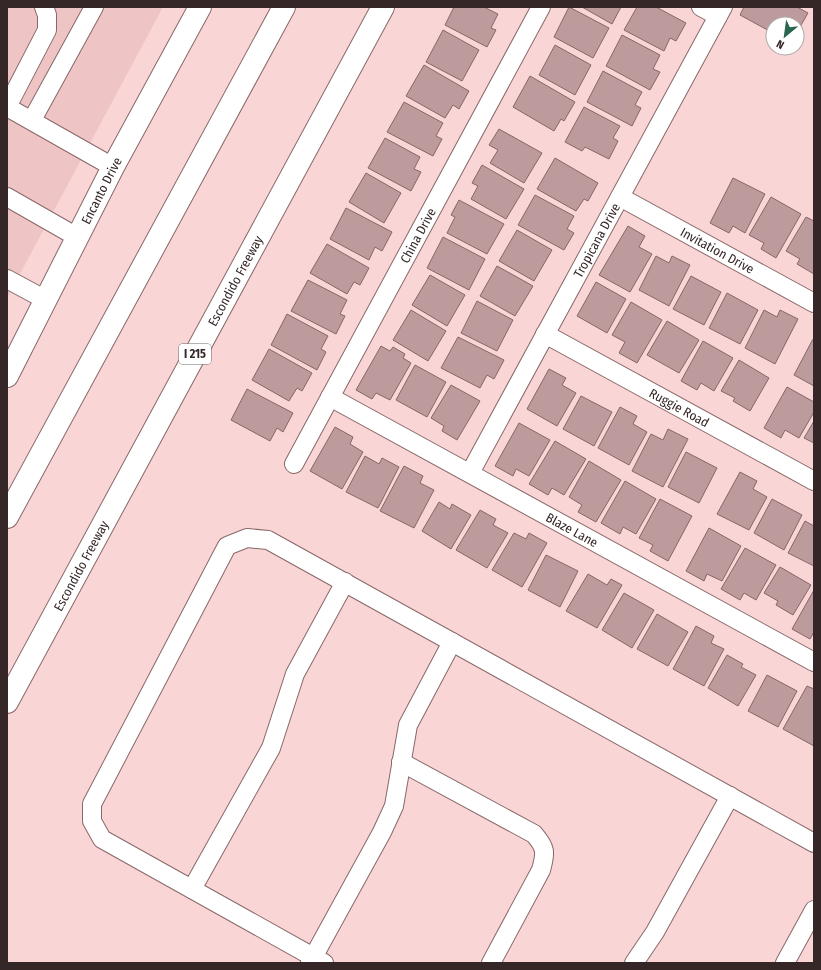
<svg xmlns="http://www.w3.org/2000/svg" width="821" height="970" font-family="'Fira Sans Condensed',sans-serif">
	<rect width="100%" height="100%" fill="#fad5d6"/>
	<polygon fill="#efc4c4" points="7,7 163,7 7,298"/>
	<g fill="#bd9b9c" stroke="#856666">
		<polygon points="454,7 484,7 498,14 491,28 496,30 487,47 445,25"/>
		<polygon points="569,7 609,28 593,58 554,37"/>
		<polygon points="582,7 621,7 612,24"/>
		<polygon points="637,7 656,7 686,23 676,41 670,38 664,51 624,30"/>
		<polygon points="744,7 797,7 808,13 797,32 797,24 773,24 773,33 740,15"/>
		<polygon points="443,30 479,50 462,81 426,62"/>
		<polygon points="622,35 660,55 653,69 660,72 650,90 606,66"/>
		<polygon points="555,45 591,65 575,95 539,75"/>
		<polygon points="424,65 469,91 459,109 453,105 445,118 406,96"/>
		<polygon points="603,71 642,92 635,105 641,108 632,126 587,102"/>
		<polygon points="530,76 575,102 564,121 561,119 554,131 513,107"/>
		<polygon points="404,102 443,123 436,136 442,139 433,156 387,132"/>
		<polygon points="584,107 620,126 613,138 618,141 609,159 585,147 582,151 565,142"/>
		<polygon points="499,129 542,153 524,183 490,163 498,150 489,145"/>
		<polygon points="385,138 420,157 414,169 421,172 411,191 368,168"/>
		<polygon points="555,158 598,183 588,201 584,199 576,211 537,189"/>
		<polygon points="482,165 524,189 506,219 471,199 478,186 472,183"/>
		<polygon points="366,173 401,193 384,223 349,202"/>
		<polygon points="733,178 765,194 745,233 733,226 729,233 710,223"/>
		<polygon points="535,195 574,216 567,229 574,233 564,250 518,225"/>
		<polygon points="771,197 801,214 776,258 761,249 764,243 749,235"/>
		<polygon points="459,200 504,224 487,254 447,233 455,217 451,215"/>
		<polygon points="346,208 392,232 382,251 375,247 369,260 330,239"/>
		<polygon points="806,217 814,221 814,274 797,264 800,259 786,251"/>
		<polygon points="628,226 645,236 639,247 652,254 630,292 599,275"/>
		<polygon points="517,230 552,250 534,281 499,261"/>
		<polygon points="443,237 485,259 469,290 427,268"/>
		<polygon points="327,244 369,268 360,285 354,282 347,294 310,273"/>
		<polygon points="656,256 669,263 672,256 690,265 669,306 639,290"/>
		<polygon points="497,266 533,286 515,316 480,296"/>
		<polygon points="430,275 465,295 447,326 412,305"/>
		<polygon points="691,276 721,292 704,325 673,309"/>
		<polygon points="308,280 347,300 340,314 345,316 336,334 291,311"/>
		<polygon points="596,282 626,299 607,333 577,316"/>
		<polygon points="727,293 758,310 740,344 709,328"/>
		<polygon points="477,301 513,320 497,351 461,333"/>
		<polygon points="631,302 662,320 637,363 619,353 625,342 612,335"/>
		<polygon points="411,310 446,331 428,361 393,340"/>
		<polygon points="764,310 777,317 780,310 798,319 775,364 745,348"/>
		<polygon points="287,314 328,336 321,349 326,352 317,370 271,345"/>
		<polygon points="667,321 699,340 679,373 647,355"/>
		<polygon points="458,337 504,360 494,379 487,375 480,388 441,368"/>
		<polygon points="813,339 814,340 814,386 794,375"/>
		<polygon points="703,341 733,358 714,391 701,383 697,390 681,381"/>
		<polygon points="381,346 390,351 393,347 405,354 403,358 411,363 390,400 376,393 372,399 356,390"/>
		<polygon points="269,349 312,373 302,391 297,388 289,401 252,380"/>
		<polygon points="739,360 769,378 750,411 733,401 735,398 721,391"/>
		<polygon points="415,365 446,382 427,417 396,400"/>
		<polygon points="549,369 566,378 562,385 576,393 557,426 527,409"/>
		<polygon points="451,385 480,401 457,440 442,431 444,426 431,418"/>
		<polygon points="787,387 814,402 814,412 799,438 785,430 781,438 764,428"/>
		<polygon points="247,389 293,413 283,432 277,428 270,441 231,420"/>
		<polygon points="581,396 612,412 594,446 563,429"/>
		<polygon points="620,407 637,416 633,424 647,432 629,465 598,448"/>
		<polygon points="814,421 814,443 804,438"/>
		<polygon points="519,423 550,440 529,476 516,469 513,476 495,466"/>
		<polygon points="335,427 353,437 350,444 363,452 342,489 310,471"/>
		<polygon points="668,429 688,439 663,487 632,471 651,434 663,440"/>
		<polygon points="555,441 586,459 564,495 552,488 548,495 529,484"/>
		<polygon points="686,452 717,468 699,503 668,487"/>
		<polygon points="365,456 379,464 382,458 399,467 378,508 346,492"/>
		<polygon points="589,461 621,480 596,522 578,512 582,505 569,497"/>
		<polygon points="404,466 423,476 420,483 434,490 414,528 380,511"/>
		<polygon points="740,472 757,481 753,489 767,497 749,530 717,514"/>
		<polygon points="625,481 656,499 636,534 623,527 620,534 601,523"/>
		<polygon points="660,499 692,516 668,561 650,551 653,545 639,538"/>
		<polygon points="772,499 802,515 784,550 754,533"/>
		<polygon points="439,502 450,509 452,504 471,515 451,549 422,531"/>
		<polygon points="480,510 496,519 493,525 508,533 487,568 456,550"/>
		<polygon points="805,521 814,526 814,566 788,553"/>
		<polygon points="709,528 741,546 722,581 707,574 704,581 686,571"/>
		<polygon points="514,533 526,539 529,533 547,543 522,587 492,570"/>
		<polygon points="745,548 776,565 756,600 744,593 740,600 721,589"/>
		<polygon points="546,555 578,571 560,607 528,590"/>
		<polygon points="780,567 811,585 793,615 776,605 778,601 764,593"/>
		<polygon points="588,574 607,585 611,579 622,585 597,628 566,611"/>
		<polygon points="814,590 814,632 810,639 792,629"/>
		<polygon points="624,593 654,610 632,648 602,630"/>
		<polygon points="657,614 688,632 668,666 637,649"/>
		<polygon points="696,626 714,636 711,643 724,649 704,686 673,669"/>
		<polygon points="727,655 743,664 741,667 756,675 738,706 708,688"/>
		<polygon points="767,675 797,691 778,727 748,711"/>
		<polygon points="807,686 814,689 814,746 783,729"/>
	</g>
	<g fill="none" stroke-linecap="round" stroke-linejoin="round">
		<defs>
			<g id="minor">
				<polyline points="701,7 718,16"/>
				<polyline points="7,107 113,167"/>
				<polyline points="7,107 47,30 47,15 44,7"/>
				<polyline points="32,120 94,7"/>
				<polyline points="7,197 77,237"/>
				<path id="s1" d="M 620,197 L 814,303"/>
				<polyline points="7,279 46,300"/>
				<path id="s2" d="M 545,334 L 814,481"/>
				<path id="s3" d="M 330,397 L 814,662"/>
				<path id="s4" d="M 294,464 L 541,7"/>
				<path id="s5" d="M 470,473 L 723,7"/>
				<path d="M 401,762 L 534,834 C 546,848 546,852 541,870 L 491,963"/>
				<polyline points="192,889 271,748 295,674 345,582"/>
				<polyline points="310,963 382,832 394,806 408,725 452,642"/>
				<polyline points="324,963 102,839 92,821 92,804 227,546 247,538 268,540 814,843"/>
				<polyline points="634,963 655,932 730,796"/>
				<polyline points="785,963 814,910"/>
			</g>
			<g id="major">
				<path id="s6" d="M 7,376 L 113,167 L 200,7"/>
			</g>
			<g id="highway">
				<polyline points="7,517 284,7"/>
				<path id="s7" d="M 7,702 L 383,7"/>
			</g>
		</defs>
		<use href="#minor" stroke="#886869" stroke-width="20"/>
		<use href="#major" stroke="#886869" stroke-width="24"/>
		<use href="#highway" stroke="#886869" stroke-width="24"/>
		<use href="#minor" stroke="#fff" stroke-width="18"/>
		<use href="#major" stroke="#fff" stroke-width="22"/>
		<use href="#highway" stroke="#fff" stroke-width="22"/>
	</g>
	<g text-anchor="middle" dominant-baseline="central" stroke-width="3" stroke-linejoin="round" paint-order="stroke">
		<rect fill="#fff" stroke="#726868" stroke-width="1" x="179" y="344" width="32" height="20" rx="3"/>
		<g font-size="12" font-weight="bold" fill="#352728">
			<text x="195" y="354">I 215</text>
		</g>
		<g font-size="13" fill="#352728" stroke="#fff">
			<text stroke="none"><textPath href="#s6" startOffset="208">Encanto Drive</textPath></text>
			<text stroke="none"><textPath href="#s4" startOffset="260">China Drive</textPath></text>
			<text stroke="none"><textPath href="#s5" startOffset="265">Tropicana Drive</textPath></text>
			<text stroke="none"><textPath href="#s1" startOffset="111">Invitation Drive</textPath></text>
			<text stroke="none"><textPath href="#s7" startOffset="479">Escondido Freeway</textPath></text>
			<text stroke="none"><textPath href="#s2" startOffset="153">Ruggie Road</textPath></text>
			<text stroke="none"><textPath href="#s3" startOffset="276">Blaze Lane</textPath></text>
			<text stroke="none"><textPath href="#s7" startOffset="155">Escondido Freeway</textPath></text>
		</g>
	</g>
	<rect width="821" height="970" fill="none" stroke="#352728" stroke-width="16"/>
	<g transform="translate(785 36) rotate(209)"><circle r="19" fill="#ffffff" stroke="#aea9a9"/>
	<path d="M0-3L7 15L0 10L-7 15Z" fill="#29654f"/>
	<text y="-6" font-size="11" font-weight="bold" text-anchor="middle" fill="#352728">N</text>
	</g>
</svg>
